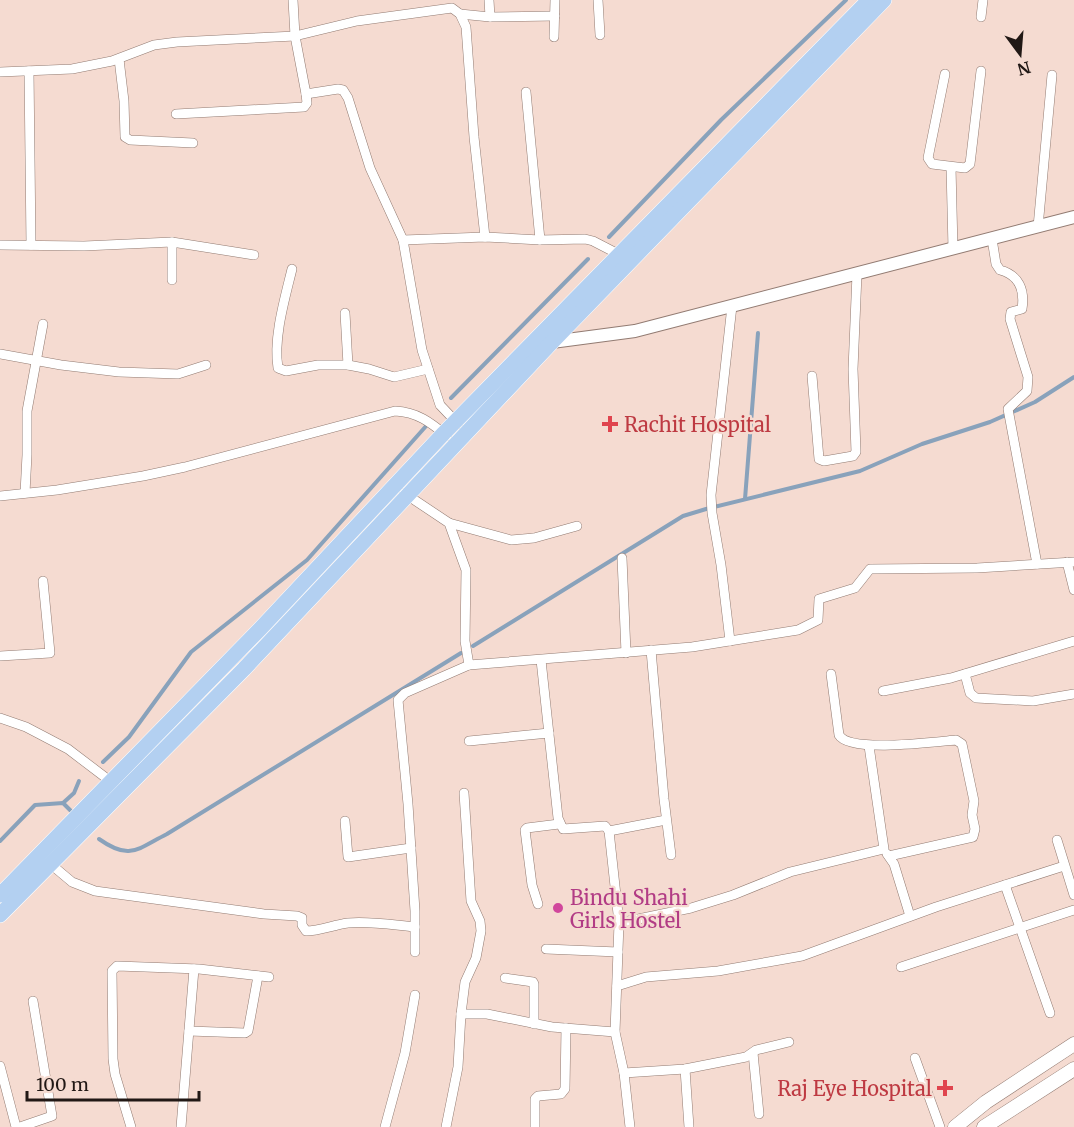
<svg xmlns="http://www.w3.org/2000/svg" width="1074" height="1127" font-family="Merriweather,serif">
	<rect width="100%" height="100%" fill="#f5dbd1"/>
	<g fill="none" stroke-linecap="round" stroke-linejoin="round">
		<g stroke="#89a2bb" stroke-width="4">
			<polyline points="609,237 721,120 846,0"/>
			<polyline points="451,398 588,259"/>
			<polyline points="745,499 758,333"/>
			<polyline points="473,646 683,516 706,509 860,471 922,444 990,422 1035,402 1074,377"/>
			<polyline points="103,762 129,737 191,652 307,560 427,425"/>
			<polyline points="63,803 74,793 79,781"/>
			<path d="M 99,839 C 130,861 137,849 167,834 L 461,653"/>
			<polyline points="0,841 35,805 63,803 71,811"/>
		</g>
		<defs>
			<g id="minor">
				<polyline points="293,0 295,36 306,94 338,89 343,90 348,98 370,168 403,240 422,350 440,405 458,424"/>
				<polyline points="489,0 490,17"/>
				<polyline points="598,0 600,35"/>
				<polyline points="460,14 490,17 555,16"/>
				<polyline points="981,17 983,0"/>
				<polyline points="554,37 555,0"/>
				<polyline points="119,59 124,101 125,137 130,140 193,143"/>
				<polyline points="29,71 31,245"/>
				<polyline points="0,72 72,69 112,61 154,45 177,42 295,36 357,21 452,8 460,14 466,27 474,137 485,237"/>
				<polyline points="945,74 928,158 932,164 965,168 970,164 981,71"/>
				<polyline points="526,92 540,240 585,239 593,241 622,256"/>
				<polyline points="176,114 304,107 307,103 306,94"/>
				<polyline points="951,167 953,249"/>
				<polyline points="1038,227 1052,75"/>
				<path d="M 992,239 L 996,264 L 1000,270 C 1019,275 1025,290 1022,309 L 1011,312 L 1010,319 L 1028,377 L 1027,391 L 1008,409 L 1037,564"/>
				<polyline points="403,240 485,237 540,240"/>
				<polyline points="172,242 254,255"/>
				<polyline points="0,245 84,246 172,242 172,280"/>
				<path d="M 292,269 C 285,298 273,338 278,368 L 286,371 L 318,365 L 348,365 L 369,369 L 394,377 L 428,369"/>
				<polyline points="345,313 348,365"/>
				<polyline points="0,354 61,365 119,372 178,374 206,365"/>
				<polyline points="812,376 819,459 824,461 853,456 856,452 853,369 857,274"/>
				<polyline points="25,493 27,455 27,411 43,324"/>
				<polyline points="404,493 449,523 454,537 466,570 465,641 469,665 692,647 798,630 818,620 819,599 855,588 870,569 977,568 1074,562"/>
				<path d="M 0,496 L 57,490 L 143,476 L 185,467 L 395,411 C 417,412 430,422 447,436"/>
				<polyline points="449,523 511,540 534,538 577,526"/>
				<polyline points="622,558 626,653"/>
				<polyline points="1067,562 1074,590"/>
				<polyline points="730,641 721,565 712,513 711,495 732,306"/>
				<polyline points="651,650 664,799 671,855"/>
				<polyline points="0,656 50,653 43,581"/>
				<polyline points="541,660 558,818 563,829 605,826 609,831 666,820"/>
				<path d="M 831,674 L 839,735 C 849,753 934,742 956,740 L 962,744 L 974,801 L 972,815 L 975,829 L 973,837 L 889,856"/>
				<polyline points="965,674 970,693 976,698 1033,701 1074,694"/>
				<polyline points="883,691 951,678 1074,641"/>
				<polyline points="0,718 26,727 68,749 114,784"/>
				<polyline points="469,741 549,733"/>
				<polyline points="345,821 348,857 411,848"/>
				<polyline points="609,831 619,923 615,1032 624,1073 630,1127"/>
				<polyline points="1057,840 1074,895"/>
				<polyline points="887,854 894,864 910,916"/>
				<path d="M 47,861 L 72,882 L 95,891 L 264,914 L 297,916 L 302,918 L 302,925 L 306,931 C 320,931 333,925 348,923 C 370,921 393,925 415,927"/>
				<polyline points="1005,885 1050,1013"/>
				<polyline points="538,904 532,885 525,830 527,828 559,824"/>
				<polyline points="619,923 691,908 733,895 790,872 884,849 869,746"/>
				<polyline points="546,949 618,952"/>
				<polyline points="415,952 415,911 408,804 398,700 405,693 469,665"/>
				<polyline points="901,967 1074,910"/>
				<polyline points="505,978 533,982 534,984 534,1024"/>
				<polyline points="617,986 646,977 718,971 802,956 936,907 1064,866"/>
				<polyline points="461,1014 465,982 476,958 481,931 480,921 471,901 464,793"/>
				<polyline points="189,1031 245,1033 248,1031 258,976"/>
				<polyline points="753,1053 759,1114"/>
				<polyline points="915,1058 940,1127"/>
				<polyline points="0,1066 16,1127"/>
				<polyline points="685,1069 689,1127"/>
				<polyline points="624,1073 685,1069 746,1057 756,1050 789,1042"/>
				<polyline points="20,1127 52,1116 33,1001"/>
				<polyline points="131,1127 115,1074 113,1059 112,971 117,966 199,969 269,977"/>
				<polyline points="181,1127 194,969"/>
				<polyline points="385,1127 405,1053 415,995"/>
				<polyline points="446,1127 458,1067 461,1014 487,1014 552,1027 615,1032"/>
				<polyline points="535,1127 535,1099 538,1096 561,1094 565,1089 566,1028"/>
			</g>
			<polyline id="tertiary" points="549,339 552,342 635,331 1074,217"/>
			<g id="secondary">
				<polyline points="955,1127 986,1102 1074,1044"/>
				<polyline points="984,1127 1074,1069"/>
			</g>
			<g id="primary">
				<polyline points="0,895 260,629 444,433 869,0"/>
				<polyline points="0,915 244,669 552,342 884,0"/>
			</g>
		</defs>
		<use href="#minor" stroke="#927b72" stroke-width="10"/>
		<use href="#tertiary" stroke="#927b72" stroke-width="14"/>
		<use href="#secondary" stroke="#927b72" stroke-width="15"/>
		<use href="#primary" stroke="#fff" stroke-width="16"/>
		<use href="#minor" stroke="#fff" stroke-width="9"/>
		<use href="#tertiary" stroke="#fff" stroke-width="12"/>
		<use href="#secondary" stroke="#fff" stroke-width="14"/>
		<use href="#primary" stroke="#b3d0f1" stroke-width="15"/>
	</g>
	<g fill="#e0444e" stroke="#f5dbd1" stroke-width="2">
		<path d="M607 415h6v6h6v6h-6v6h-6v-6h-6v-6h6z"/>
		<path d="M942 1079h6v6h6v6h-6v6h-6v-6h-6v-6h6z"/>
	</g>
	<circle fill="#d1479c" stroke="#f5dbd1" stroke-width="2" cx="558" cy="908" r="6"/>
	<g text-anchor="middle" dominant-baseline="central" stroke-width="4.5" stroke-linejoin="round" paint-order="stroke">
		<g font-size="20" fill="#be3a42" stroke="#f5dbd1" text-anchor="start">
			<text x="624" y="424">Rachit Hospital</text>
			<text x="932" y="1088" text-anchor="end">Raj Eye Hospital</text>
		</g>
		<g font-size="20" fill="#b23c85" stroke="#f5dbd1" text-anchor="start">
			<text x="570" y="897">Bindu Shahi<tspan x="570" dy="23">Girls Hostel</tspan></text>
		</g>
	</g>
	<g transform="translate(1020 54) rotate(164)" stroke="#f5dbd1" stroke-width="4.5" paint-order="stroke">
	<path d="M0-4.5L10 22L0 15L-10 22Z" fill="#211815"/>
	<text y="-9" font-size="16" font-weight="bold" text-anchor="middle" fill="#211815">N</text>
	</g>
	<path d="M27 1091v9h172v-9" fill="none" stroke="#211815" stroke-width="3"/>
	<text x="36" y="1091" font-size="18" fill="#211815" stroke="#f5dbd1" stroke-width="4.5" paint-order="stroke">100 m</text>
</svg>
